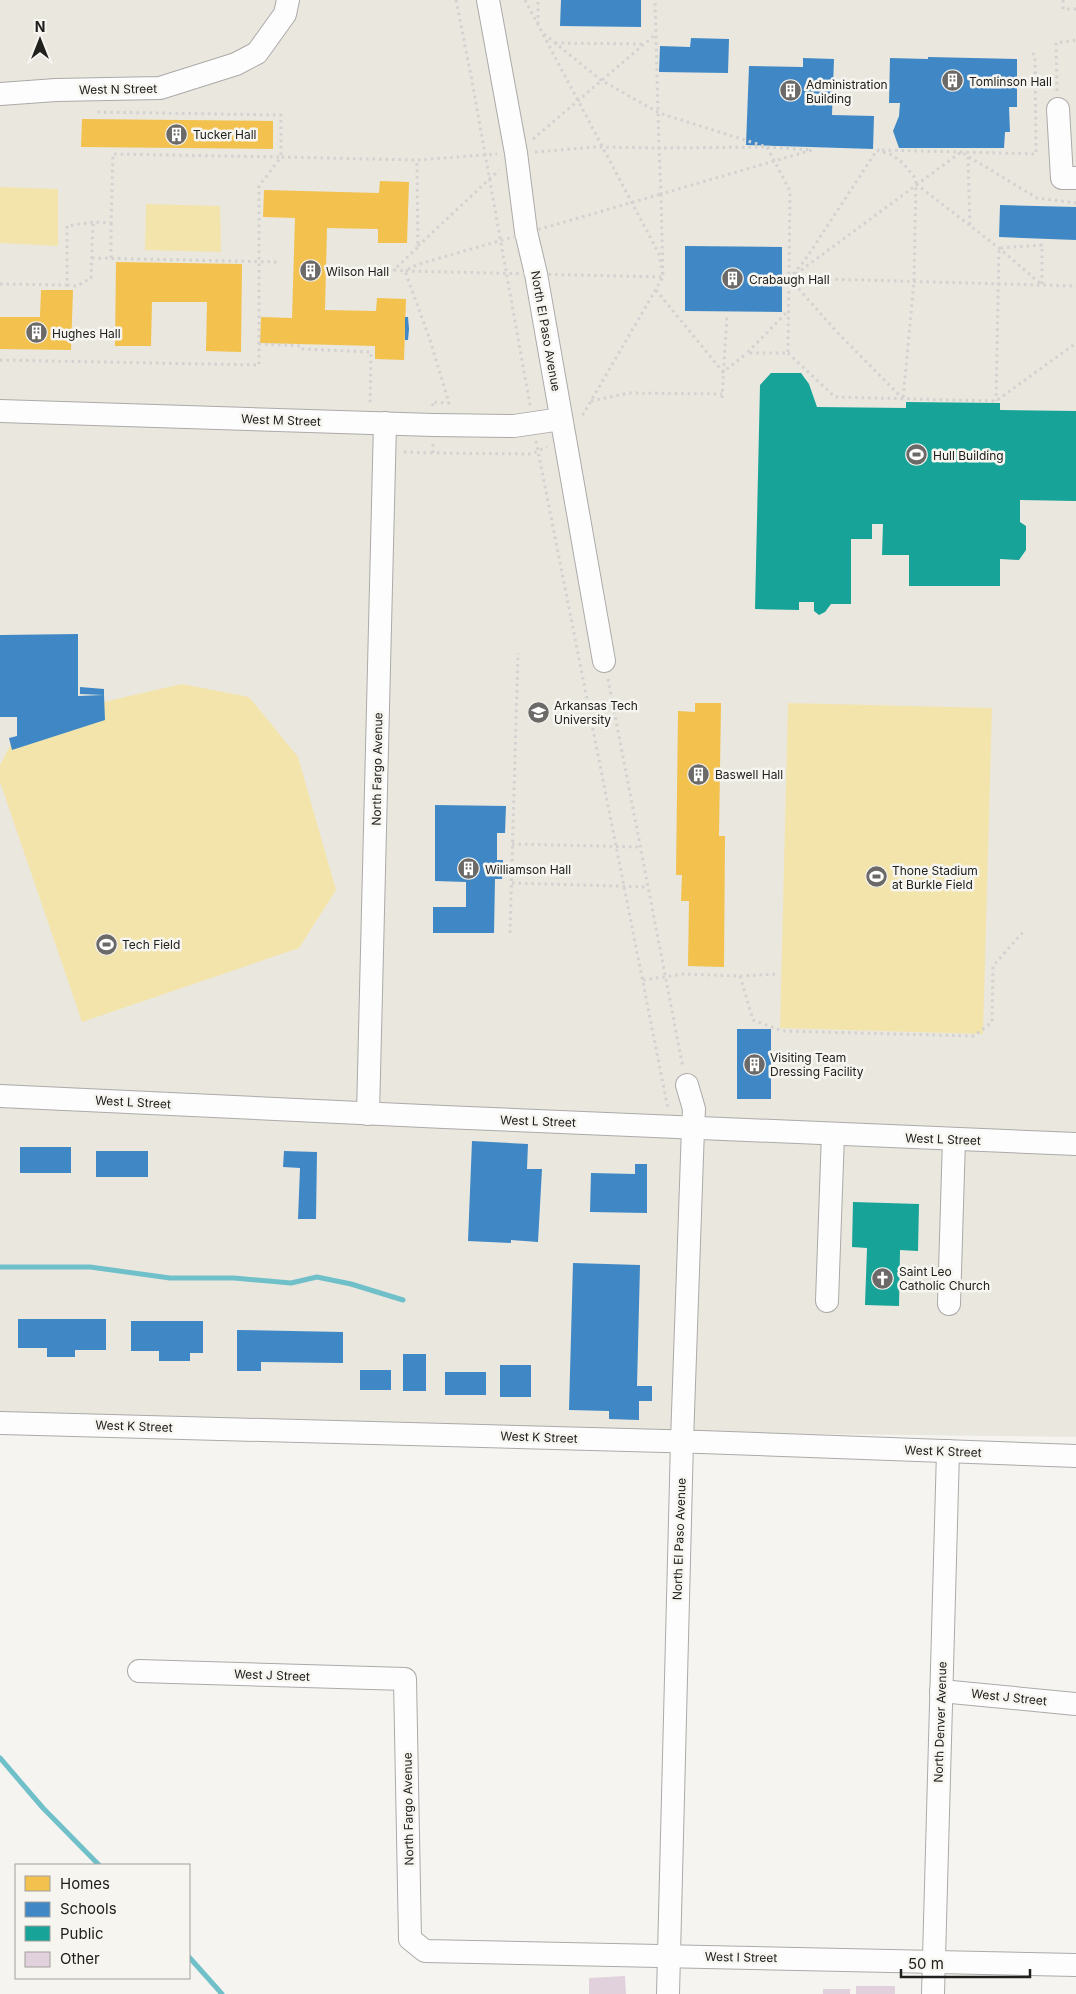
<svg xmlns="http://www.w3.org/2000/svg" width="1076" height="1994" font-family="Inter,sans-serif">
	<rect width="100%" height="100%" fill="#f6f4f1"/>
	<polygon fill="#eae7df" points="0,0 1076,0 1076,1437 0,1424"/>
	<g fill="#f3e4ac">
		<polygon points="0,187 58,189 58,246 0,243"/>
		<polygon points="146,204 220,206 221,252 145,250"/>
		<polygon points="182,684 249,697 298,757 336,890 299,948 82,1022 0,782 0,765 11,744 86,706"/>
		<polygon points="788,703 992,708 983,1034 780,1028"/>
	</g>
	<g fill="#f2c14e">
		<polygon points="82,119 273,121 273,149 81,147"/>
		<polygon points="380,181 409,182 407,243 378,243 378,229 327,228 325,310 376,311 377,298 406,299 404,360 375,359 375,346 260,343 261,317 292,318 295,218 263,217 264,190 379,193"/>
		<polygon points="116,262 242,264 241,352 206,351 207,302 152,302 151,346 115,346"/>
		<polygon points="41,290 73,290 71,350 0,349 0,317 40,317"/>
		<polygon points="695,703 721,703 719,836 725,836 724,967 688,966 689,901 681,901 682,875 676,875 678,711 695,712"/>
	</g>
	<g fill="#3f88c5">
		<polygon points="561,0 641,0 641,27 560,26"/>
		<polygon points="691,38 729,39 728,73 659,72 660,46 690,47"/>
		<polygon points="928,57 1017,59 1017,107 1009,107 1010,132 1005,132 1004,148 899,148 893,131 899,116 900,103 889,103 890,58 928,59"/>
		<polygon points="803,58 834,59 832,115 874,116 873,149 746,145 749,66 803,67"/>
		<polygon points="1000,205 1076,207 1076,240 999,237"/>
		<polygon points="685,246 782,247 782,312 685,311"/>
		<polygon points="405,317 408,317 409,329 408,340 405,340"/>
		<polygon points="78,634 78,696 104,695 105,720 12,750 9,738 17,736 17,717 0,717 0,635"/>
		<polygon points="80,687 104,689 104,695 80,694"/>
		<polygon points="435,805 506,806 505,833 497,833 497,860 503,860 502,879 495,879 494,933 433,933 433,907 466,907 466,882 435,881"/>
		<rect x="737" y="1029" width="34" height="70"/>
		<polygon points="472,1141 528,1144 527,1169 542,1169 538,1242 511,1240 511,1243 468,1241"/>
		<rect x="20" y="1147" width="51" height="26"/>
		<rect x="96" y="1151" width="52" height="26"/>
		<polygon points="284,1151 317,1152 316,1219 298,1219 300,1168 283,1167"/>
		<polygon points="635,1164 647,1164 647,1213 590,1212 591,1173 635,1174"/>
		<polygon points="573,1263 640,1265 637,1386 652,1386 652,1401 639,1401 639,1420 609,1419 609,1411 569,1410"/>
		<polygon points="18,1319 106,1319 106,1350 75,1350 75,1357 47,1357 47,1348 18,1348"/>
		<polygon points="131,1321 203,1321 203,1353 190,1353 190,1361 159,1361 159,1351 131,1351"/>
		<polygon points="237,1330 343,1332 343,1363 261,1362 261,1371 237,1371"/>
		<rect x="403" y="1354" width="23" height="37"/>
		<rect x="500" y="1365" width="31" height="32"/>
		<rect x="360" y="1370" width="31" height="20"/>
		<rect x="445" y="1372" width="41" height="23"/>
	</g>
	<g fill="#17a398">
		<polygon points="771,373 801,373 809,384 817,407 906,408 906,402 1000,403 1000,410 1076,411 1076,501 1020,500 1020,522 1026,526 1026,550 1019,560 1000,559 1000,586 909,586 909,555 882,555 883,524 872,524 872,539 851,539 851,604 831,604 825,612 819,615 814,611 814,602 799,602 799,610 755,609 760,385"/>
		<polygon points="853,1202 919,1204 918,1251 900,1250 899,1306 865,1305 867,1248 852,1247"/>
	</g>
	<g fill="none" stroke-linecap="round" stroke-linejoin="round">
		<g stroke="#70c0c9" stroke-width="5">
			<polyline points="0,1267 90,1267 170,1278 234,1278 291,1283 317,1277 351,1284 403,1300"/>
			<polyline points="0,1758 43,1808 99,1865"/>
			<polyline points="189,1957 222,1994"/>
		</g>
	</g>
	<g fill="#e1d1dc">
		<polygon points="625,1976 626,1994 589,1994 589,1978"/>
		<rect x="856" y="1986" width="39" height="8"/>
		<rect x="823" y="1989" width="27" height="5"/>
	</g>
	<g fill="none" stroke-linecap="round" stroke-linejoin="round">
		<defs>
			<g id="minor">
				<polyline points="488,0 516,153 526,232 536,274 604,661"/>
				<polyline points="0,94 56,90 160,88 236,64 257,53 285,14 288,0"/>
				<polyline points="1058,109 1062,178 1076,178"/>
				<polyline points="0,411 433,425 514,426 561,419"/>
				<polyline points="0,1096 444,1117 1076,1144"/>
				<polyline points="368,1114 385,423"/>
				<polyline points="827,1301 833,1134"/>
				<polyline points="949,1304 954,1139"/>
				<polyline points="1,1423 701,1442 1076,1456"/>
				<polyline points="139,1671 405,1679 410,1939 425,1951 1076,1965"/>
				<polyline points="941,1691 1076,1704"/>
				<polyline points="668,1994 682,1441 693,1128 694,1109 687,1085"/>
				<polyline points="933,1994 948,1451"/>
			</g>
		</defs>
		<use href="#minor" stroke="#abaaa8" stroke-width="24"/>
		<g stroke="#d3d2d1" stroke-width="3" stroke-dasharray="2.5 4" stroke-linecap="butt">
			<polyline points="456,0 472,81 530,405"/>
			<polyline points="525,0 659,254 663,277 581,418"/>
			<polyline points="1063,0 1063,9 1076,9"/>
			<polyline points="538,24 538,0"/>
			<polyline points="544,34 601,80 659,113 767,147 790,191 788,353 747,353 789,310"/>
			<polyline points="555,43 643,44"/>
			<polyline points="1057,91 1056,43 1076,40"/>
			<polyline points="533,139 656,34"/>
			<polygon points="767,147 812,150 661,194 659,148"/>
			<polyline points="877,150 892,155 903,163 916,179 914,282 903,399"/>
			<polyline points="882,150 1036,154 1035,56 1030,50"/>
			<polyline points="535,152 595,147 659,148 655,0"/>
			<polyline points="968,157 970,225"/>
			<polyline points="916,184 999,248 1042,285 1042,245 999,248 996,401"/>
			<polygon points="661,194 663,277 405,271 416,265"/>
			<polyline points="418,246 499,170"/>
			<polyline points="92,258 278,262"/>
			<polyline points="111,258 111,223"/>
			<polyline points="796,274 961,152 1037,198 1076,203"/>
			<polyline points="790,278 1076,286"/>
			<polyline points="789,279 805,260 877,150"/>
			<polyline points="790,279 836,331 903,399"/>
			<polyline points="0,284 67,285 67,226 93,222 111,223 113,154 281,157 281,115 96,112"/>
			<polyline points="67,285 77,286 91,278 93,222"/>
			<polyline points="656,290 723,372 747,353"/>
			<polyline points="259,344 259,186 281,157 417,160"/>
			<polyline points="788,353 835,397 996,401 1076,343"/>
			<polyline points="0,360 259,365 259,344 302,346 303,349 371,352 370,406"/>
			<polyline points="722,398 727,315"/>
			<polyline points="591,401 629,393 722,394"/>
			<polyline points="433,406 432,402 449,403 430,340 405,271 394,270 418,247 417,160 497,154"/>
			<polyline points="536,441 668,1109"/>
			<polyline points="433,444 433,453 531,454 547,447"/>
			<polyline points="404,452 433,453"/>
			<polyline points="608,679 683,1068"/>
			<polyline points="512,844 641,847"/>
			<polyline points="512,883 648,887"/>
			<polyline points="510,933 518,653"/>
			<polyline points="740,976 777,974"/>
			<polyline points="643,980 684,974 740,976 753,1020 782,1031 974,1036 992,1022 993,966 1023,932"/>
		</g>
		<use href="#minor" stroke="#fefdfd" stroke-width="22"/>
	</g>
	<defs>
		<symbol id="building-disc" viewBox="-11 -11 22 22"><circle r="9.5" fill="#6b6a68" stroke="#f7f5f0"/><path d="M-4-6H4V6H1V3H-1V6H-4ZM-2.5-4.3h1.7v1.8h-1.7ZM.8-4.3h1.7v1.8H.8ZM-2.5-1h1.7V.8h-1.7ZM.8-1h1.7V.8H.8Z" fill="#fff"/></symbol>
		<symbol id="stadium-disc" viewBox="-11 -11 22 22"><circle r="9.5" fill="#6b6a68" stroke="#f7f5f0"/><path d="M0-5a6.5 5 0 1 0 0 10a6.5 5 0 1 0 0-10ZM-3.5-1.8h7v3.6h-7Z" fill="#fff"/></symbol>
		<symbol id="university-disc" viewBox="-11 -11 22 22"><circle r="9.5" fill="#6b6a68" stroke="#f7f5f0"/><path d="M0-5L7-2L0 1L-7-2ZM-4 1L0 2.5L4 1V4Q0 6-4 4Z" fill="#fff"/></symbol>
		<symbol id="church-disc" viewBox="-11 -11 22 22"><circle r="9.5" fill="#6b6a68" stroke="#f7f5f0"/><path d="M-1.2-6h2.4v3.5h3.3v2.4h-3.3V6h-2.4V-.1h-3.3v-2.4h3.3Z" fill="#fff"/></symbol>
	</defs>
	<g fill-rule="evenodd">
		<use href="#building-disc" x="940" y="68" width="25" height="25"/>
		<use href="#building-disc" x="778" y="78" width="25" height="25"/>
		<use href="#building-disc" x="164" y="122" width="25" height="25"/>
		<use href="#building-disc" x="298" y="258" width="25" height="25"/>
		<use href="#building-disc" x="720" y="266" width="25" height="25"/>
		<use href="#building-disc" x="24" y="320" width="25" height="25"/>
		<use href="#stadium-disc" x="904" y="442" width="25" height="25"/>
		<use href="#university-disc" x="526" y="700" width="25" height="25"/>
		<use href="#building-disc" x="686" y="762" width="25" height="25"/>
		<use href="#building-disc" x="456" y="856" width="25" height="25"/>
		<use href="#stadium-disc" x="864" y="864" width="25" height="25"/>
		<use href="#stadium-disc" x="94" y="932" width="25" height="25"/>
		<use href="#building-disc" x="742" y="1052" width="25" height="25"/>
		<use href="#church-disc" x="870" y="1266" width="25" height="25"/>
	</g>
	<g text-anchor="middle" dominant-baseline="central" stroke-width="5" stroke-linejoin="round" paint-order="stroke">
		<g font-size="12" fill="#20201e" stroke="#f7f5f0" text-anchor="start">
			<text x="969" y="81">Tomlinson Hall</text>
			<text x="806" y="84">Administration<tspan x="806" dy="14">Building</tspan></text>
			<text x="193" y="134">Tucker Hall</text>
			<text x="326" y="271">Wilson Hall</text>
			<text x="749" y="279">Crabaugh Hall</text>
			<text x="52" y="333">Hughes Hall</text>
			<text x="933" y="455">Hull Building</text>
			<text x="554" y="705">Arkansas Tech<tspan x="554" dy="14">University</tspan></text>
			<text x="715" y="774">Baswell Hall</text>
			<text x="485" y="869">Williamson Hall</text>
			<text x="892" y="870">Thone Stadium<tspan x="892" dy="14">at Burkle Field</tspan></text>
			<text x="122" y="944">Tech Field</text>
			<text x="770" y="1057">Visiting Team<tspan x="770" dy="14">Dressing Facility</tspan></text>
			<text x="899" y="1271">Saint Leo<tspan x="899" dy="14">Catholic Church</tspan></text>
		</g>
		<g font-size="12" fill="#20201e" stroke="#f7f5f0">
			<text transform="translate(118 89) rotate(-1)">West N Street</text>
			<text transform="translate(546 331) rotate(80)">North El Paso Avenue</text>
			<text transform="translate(281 420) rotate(2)">West M Street</text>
			<text transform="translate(377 769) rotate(-89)">North Fargo Avenue</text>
			<text transform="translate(133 1102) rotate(3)">West L Street</text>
			<text transform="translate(538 1121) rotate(2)">West L Street</text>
			<text transform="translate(943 1139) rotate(2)">West L Street</text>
			<text transform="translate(134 1426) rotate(2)">West K Street</text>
			<text transform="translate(539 1437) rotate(2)">West K Street</text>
			<text transform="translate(943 1451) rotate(2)">West K Street</text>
			<text transform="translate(679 1539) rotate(-88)">North El Paso Avenue</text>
			<text transform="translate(272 1675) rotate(2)">West J Street</text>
			<text transform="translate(1009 1697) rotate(6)">West J Street</text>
			<text transform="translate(940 1722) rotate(-88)">North Denver Avenue</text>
			<text transform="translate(408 1809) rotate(-91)">North Fargo Avenue</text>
			<text transform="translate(741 1957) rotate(1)">West I Street</text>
		</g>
	</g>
	<rect x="15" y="1864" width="175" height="115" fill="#f7f5f0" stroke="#a1a09c"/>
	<rect x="25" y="1876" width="25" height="15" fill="#f2c14e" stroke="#a1a09c"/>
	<text x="60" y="1889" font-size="15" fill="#20201e">Homes</text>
	<rect x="25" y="1902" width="25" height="15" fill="#3f88c5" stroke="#a1a09c"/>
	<text x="60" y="1914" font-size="15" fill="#20201e">Schools</text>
	<rect x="25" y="1926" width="25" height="15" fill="#17a398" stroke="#a1a09c"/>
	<text x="60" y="1939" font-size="15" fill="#20201e">Public</text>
	<rect x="25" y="1952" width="25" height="15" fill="#e1d1dc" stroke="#a1a09c"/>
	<text x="60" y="1964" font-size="15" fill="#20201e">Other</text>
	<g transform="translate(40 40)" stroke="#f7f5f0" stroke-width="4" paint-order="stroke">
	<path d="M0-4L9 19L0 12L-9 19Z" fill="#20201e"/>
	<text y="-8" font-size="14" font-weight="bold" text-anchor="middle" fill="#20201e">N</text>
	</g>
	<path d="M901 1969v8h129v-8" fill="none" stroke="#20201e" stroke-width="2.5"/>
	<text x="908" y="1969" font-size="15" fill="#20201e" stroke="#f7f5f0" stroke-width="4" paint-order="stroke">50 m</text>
</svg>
